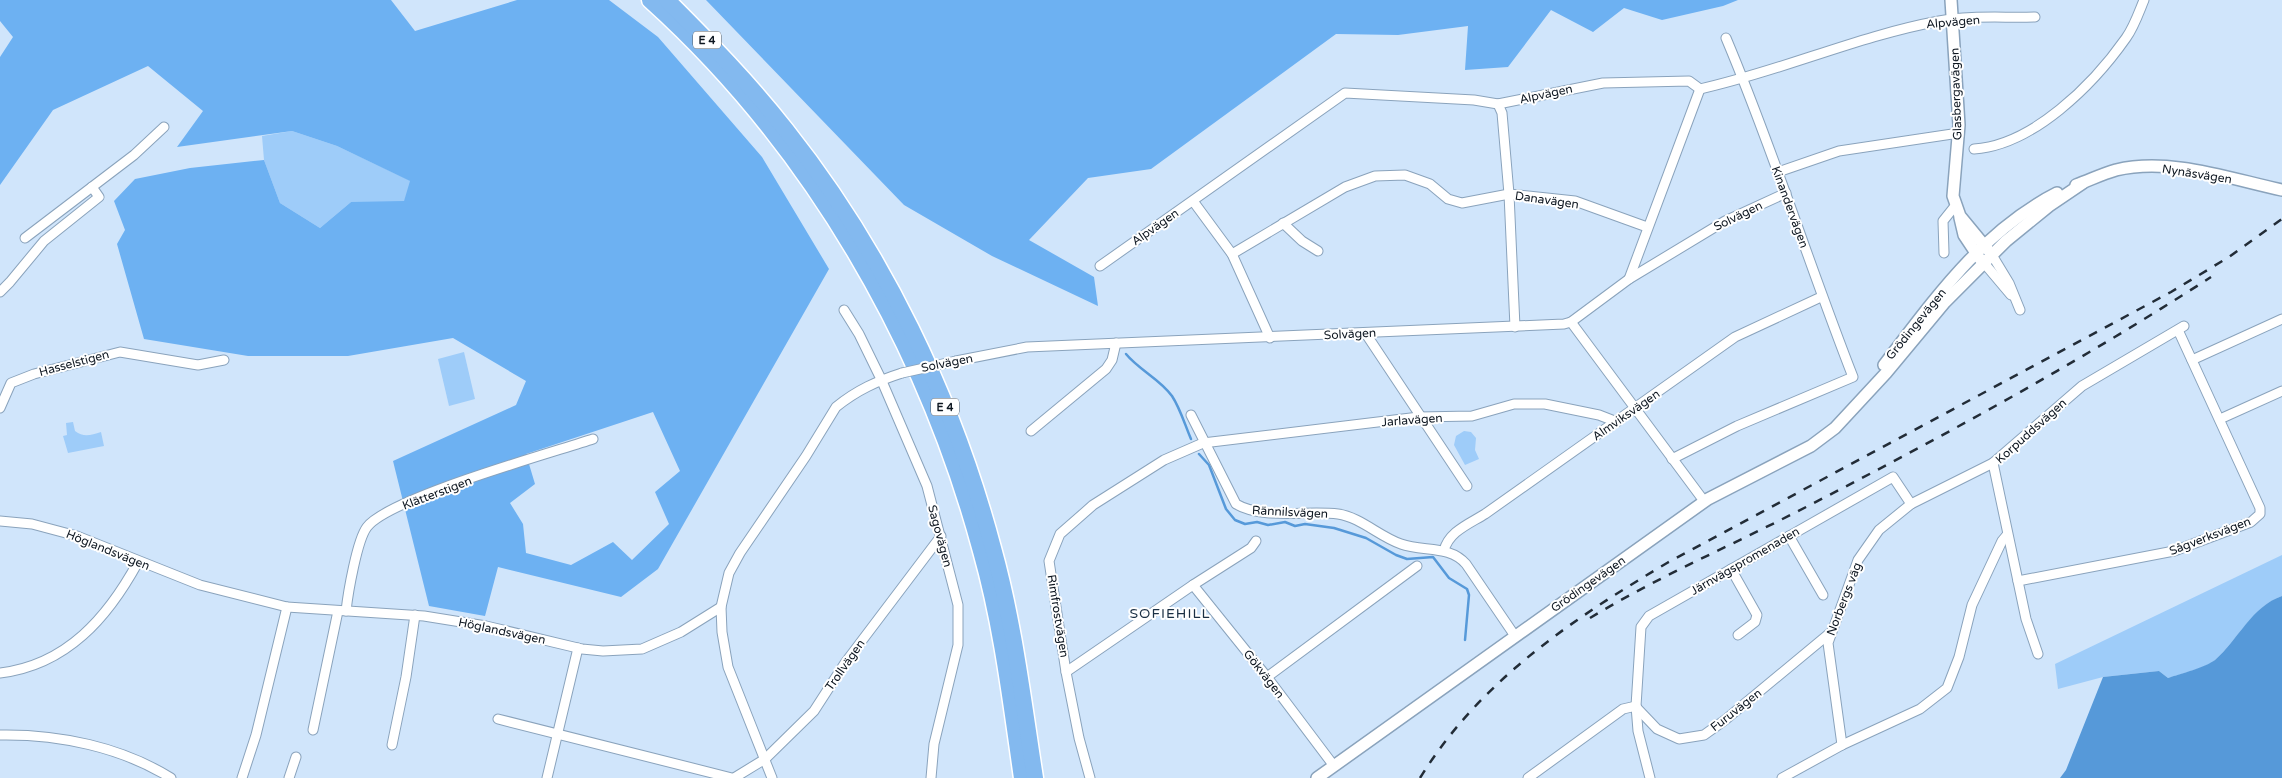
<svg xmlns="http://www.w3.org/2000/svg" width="2282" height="778" font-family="'Varela Round',sans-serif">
	<rect width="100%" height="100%" fill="#d0e5fb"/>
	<g fill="#9eccf9">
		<polygon points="292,131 337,146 411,181 404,202 351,202 320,228 280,203 264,160 262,136"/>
		<polygon points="464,352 475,399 449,406 438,359"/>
		<path d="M 73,422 L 75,431 C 84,438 91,435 101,432 L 104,446 L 68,453 L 63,436 L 67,435 L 66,423 Z"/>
		<polygon points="1464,431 1471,432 1476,438 1475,450 1479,459 1465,465 1454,445 1456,436"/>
		<path d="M 2282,555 L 2282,596 C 2252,607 2238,640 2215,660 C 2206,668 2180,674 2168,678 L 2159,671 L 2103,677 L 2058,689 L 2055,664 Z"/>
	</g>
	<g fill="#6db1f2" fill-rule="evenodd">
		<path d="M 0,0 L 391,0 L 415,31 L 517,0 L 609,0 L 658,37 L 762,157 L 829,269 L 658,569 L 621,597 L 498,567 L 485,616 L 429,606 L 393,461 L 516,405 L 526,381 L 453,338 L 348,356 L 248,356 L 144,339 L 117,244 L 125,230 L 114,201 L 135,179 L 190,168 L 264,160 L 280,203 L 320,228 L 351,202 L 404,201 L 410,181 L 337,146 L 292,131 L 177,147 L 203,111 L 148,66 L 53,110 L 0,185 L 0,57 L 13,37 L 0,21 ZM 653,412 L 680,471 L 655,492 L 669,524 L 632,560 L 613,542 L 571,565 L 526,553 L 523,524 L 510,503 L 535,484 L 526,454 Z"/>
		<polygon points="706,0 1738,0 1723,6 1662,20 1624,8 1593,32 1551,10 1508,67 1465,70 1468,26 1398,35 1336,34 1151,169 1088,178 1029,240 1094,277 1098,306 992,256 904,205"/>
	</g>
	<path fill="#5699d9" d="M 2282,596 L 2282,778 L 2060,778 L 2066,770 L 2103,677 L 2159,671 L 2168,678 C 2180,674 2206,667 2215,660 C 2238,640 2252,606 2282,596 Z"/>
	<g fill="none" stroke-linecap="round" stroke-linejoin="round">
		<g stroke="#5699d9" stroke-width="2.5">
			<path d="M 1126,354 C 1139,370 1160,379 1172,396 C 1180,408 1185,425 1191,439"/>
			<polyline points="1199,454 1209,465 1226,509 1235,520 1245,524 1257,522 1268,525 1285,522 1295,526 1305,524 1334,528 1366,538 1396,555 1407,559 1433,557 1449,578 1467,589 1469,595 1465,640"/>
		</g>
		<defs>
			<g id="minor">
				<polyline points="1498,104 1502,113 1509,194 1515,327"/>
				<path d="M 1974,149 C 2033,145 2093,85 2126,38 C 2134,27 2139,12 2144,0"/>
				<polyline points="1778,172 1839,151 1959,133"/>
				<polyline points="1193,201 1232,254 1270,338"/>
				<polyline points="1283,223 1302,241 1318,251"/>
				<polyline points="25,238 134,155 164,127"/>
				<polyline points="1944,253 1943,221 1955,206"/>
				<polyline points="1232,254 1345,187 1375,176 1405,175 1430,184 1448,199 1462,203 1509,194 1575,201 1647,227"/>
				<polyline points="1992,255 2009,283 2020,310"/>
				<polyline points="1984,263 2011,295"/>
				<path d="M 1100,266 L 1345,93 L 1474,100 L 1498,104 L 1603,83 L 1689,81 L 1700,89 C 1781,71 1858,36 1939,21 C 1970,15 2004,18 2035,17"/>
				<polyline points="1629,279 1700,89"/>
				<polyline points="0,292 10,282 44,241 99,197 92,187"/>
				<polyline points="844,310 859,334 881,379 927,486 958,605 958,645 934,744 931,778"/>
				<polyline points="1571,322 1704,501"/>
				<polyline points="1366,334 1467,486"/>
				<polyline points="2192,360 2282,319"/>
				<polyline points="956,361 1027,347 1564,324 1571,322 1629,279 1725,221 1786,193"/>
				<polyline points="0,408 11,383 34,374 120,352 198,365 224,360"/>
				<path d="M 1191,415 L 1236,504 C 1263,520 1308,510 1338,514 C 1360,517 1380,537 1401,544 C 1423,552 1450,545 1466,564 L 1515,636"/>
				<polyline points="2220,419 2282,391"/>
				<polyline points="1031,431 1106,369 1112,360 1116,343"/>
				<path d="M 1672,459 L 1737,426 L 1853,377 C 1809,265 1773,149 1726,38"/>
				<polyline points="1993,463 2026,619 2038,654"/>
				<polyline points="0,521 32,524 77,536 200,585 287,607 424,616 486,626 582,649 603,651 642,649 681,632 721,607"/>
				<polyline points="1789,536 1823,595"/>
				<path d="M 1444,551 C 1448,532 1469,524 1485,514 L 1735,337 L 1821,297"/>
				<polyline points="1731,569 1757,615 1755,622 1738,635"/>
				<polyline points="2018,581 2174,551 2251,522 2260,514 2260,508 2178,330"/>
				<polyline points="1193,585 1267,677 1334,766"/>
				<path d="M 346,611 C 348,593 357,540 367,527 C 389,498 551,453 593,439"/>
				<polyline points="1066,672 1193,585 1251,548 1256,541"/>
				<path d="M 0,673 C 67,665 108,617 138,562"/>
				<polyline points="1267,677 1417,566"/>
				<polyline points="1636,707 1657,729 1679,739 1704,735 1725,720 1830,633"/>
				<polyline points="498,719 732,778"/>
				<polyline points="313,730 338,611"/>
				<path d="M 0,735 C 59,734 121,747 171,778"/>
				<polyline points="392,745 406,677 415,615"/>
				<polyline points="1842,745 1828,643 1858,560 1879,530 1911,504 1993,463 2082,386 2184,326"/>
				<polyline points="242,778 256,735 287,607"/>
				<polyline points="289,778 296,757"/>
				<polyline points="547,778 578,648"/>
				<polyline points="734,778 765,759 814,711 845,663 941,536"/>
				<path d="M 772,778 L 728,667 L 722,632 L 721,607 L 729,573 L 740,553 L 806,456 L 836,407 C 857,390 877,381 902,373"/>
				<polyline points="1090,778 1079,738 1066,672 1049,561 1060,534 1093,505 1164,460 1203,443 1419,417 1472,416 1514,404 1545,404 1599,415 1617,422"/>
				<polyline points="1528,778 1623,709 1636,706"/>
				<polyline points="1650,778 1638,731 1636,706 1641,627 1649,616 1893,477 1911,504"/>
				<polyline points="1782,778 1842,745 1920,709 1947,688 1959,657 1972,605 2002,541 2007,535"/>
			</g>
			<g id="tertiary">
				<polyline points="1951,0 1959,125 1953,196 1960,216 1988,250"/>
				<path d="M 2076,185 C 2090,180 2102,174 2116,170 C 2170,157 2230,179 2282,190"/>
				<polyline points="1960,218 1964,235 1980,259"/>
				<path d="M 1884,365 C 1934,300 1982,231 2057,193"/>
				<polyline points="1317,778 1708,499 1811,446 1835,428 1886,373 1945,302 2006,241 2049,206 2083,183"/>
			</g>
			<g id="motorway">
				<path d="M 650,0 C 811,145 925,343 981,551 C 1002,625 1011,702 1022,778"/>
				<path d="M 667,0 C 709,42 750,84 786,130 C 883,252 953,398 993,548 C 1014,623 1023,701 1035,778"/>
			</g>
		</defs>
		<use href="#minor" stroke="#8aa3bc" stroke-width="11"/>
		<use href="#tertiary" stroke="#8aa3bc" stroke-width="14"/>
		<use href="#motorway" stroke="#fff" stroke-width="19"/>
		<use href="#minor" stroke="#fff" stroke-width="9"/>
		<use href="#tertiary" stroke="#fff" stroke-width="11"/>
		<use href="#motorway" stroke="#83b9ef" stroke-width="16"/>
		<g stroke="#222c37" stroke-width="2.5" stroke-dasharray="9 9" stroke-linecap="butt">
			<path d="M 1590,618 C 1659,576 1735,544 1808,506 C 1946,435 2081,361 2211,277"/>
			<path d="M 1420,778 C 1480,681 1571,620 1667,563 L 2171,292 L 2229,257 L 2282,219"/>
		</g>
		<defs>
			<polyline id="minor-bridge" points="902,373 956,361"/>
		</defs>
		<use href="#minor-bridge" stroke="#8aa3bc" stroke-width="11" stroke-linecap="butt"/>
		<use href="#minor-bridge" stroke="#fff" stroke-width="9"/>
	</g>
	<g text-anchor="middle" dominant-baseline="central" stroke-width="4" stroke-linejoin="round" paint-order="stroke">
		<g fill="#fff" stroke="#565c63" stroke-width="1">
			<rect x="693" y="31.5" width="28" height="17" rx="4"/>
			<rect x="931" y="398.5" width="28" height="17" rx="4"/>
		</g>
		<g font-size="11" font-weight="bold" fill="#0d1620">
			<text x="707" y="40">E 4</text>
			<text x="945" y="407">E 4</text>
		</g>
		<g font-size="12" fill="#0d1620" stroke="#fff">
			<text transform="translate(1953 22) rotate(-5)">Alpvägen</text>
			<text transform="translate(1546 94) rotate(-12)">Alpvägen</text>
			<text transform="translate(1956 94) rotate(-92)">Glasbergavägen</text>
			<text transform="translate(2197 174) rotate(9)">Nynäsvägen</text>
			<text transform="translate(1547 200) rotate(8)">Danavägen</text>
			<text transform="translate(1790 207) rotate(70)">Kinandervägen</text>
			<text transform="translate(1738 216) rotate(-26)">Solvägen</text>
			<text transform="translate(1155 227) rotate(-35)">Alpvägen</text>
			<text transform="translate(1916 324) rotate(-51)">Grödingevägen</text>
			<text transform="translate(1350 334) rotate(-3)">Solvägen</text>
			<text transform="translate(74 363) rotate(-15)">Hasselstigen</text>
			<text transform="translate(947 363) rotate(-11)">Solvägen</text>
			<text transform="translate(1626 415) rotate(-35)">Almviksvägen</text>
			<text transform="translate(1412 420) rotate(-4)">Jarlavägen</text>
			<text transform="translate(2031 431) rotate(-42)">Korpuddsvägen</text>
			<text transform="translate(437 493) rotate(-21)">Klätterstigen</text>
			<text transform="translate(1290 512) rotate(3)">Rännilsvägen</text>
			<text transform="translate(940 536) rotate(75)">Sagovägen</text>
			<text transform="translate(2210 536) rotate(-21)">Sågverksvägen</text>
			<text transform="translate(108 550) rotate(22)">Höglandsvägen</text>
			<text transform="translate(1745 561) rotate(-30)">Järnvägspromenaden</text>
			<text transform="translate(1588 584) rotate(-35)">Grödingevägen</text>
			<text transform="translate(1844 599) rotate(-69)">Norbergs väg</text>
			<text transform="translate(1058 616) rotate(81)">Rimfrostvägen</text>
			<text transform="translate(502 631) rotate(12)">Höglandsvägen</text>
			<text transform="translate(845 665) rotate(-55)">Trollvägen</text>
			<text transform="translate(1264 674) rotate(52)">Gökvägen</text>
			<text transform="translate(1736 710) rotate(-38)">Furuvägen</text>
		</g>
		<g font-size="14" letter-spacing="1" fill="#1a2f44" stroke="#fff">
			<text x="1170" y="613">SOFIEHILL</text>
		</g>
	</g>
</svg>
